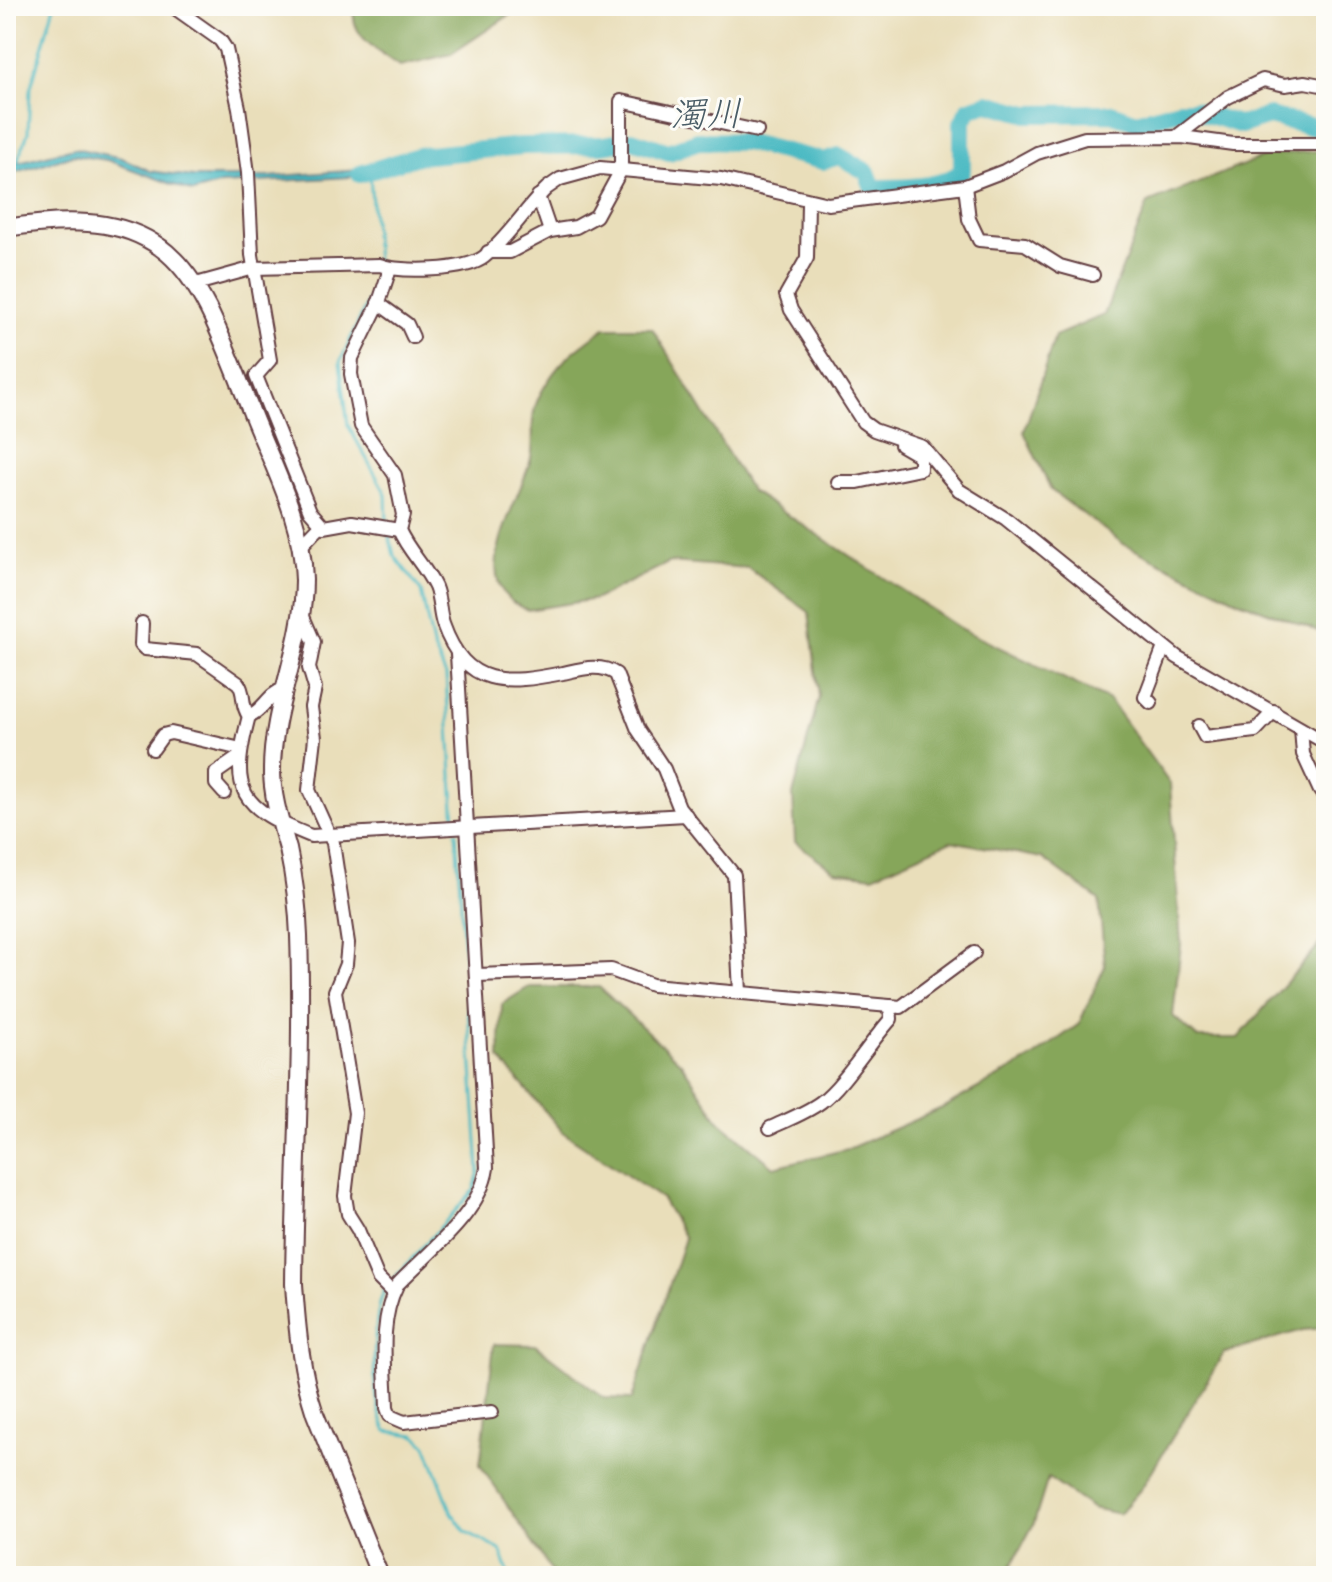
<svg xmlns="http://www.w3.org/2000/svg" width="1332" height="1582" font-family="Caveat,'Klee One',sans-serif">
	<rect width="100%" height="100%" fill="#fdfcf7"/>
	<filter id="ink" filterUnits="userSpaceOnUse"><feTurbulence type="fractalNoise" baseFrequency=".0125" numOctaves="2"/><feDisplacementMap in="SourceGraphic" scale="16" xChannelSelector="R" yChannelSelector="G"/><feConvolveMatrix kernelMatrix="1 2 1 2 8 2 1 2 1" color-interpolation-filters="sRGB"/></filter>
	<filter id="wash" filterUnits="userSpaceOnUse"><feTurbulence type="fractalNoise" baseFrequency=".006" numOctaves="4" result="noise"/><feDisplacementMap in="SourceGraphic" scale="32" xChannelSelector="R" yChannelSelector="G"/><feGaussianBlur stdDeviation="1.8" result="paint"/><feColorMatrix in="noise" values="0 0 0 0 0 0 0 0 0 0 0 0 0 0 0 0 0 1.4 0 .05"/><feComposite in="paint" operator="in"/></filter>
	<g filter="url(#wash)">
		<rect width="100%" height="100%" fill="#e9deba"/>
		<g fill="#86a65a" stroke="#686242" stroke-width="2">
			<path d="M 354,6 L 523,6 L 451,54 L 400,66 C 378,50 349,37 354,6 Z"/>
			<polygon points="1326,150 1326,634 1239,601 1125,545 1051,490 1024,432 1055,336 1104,315 1148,203 1268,155"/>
			<path d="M 605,328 L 652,328 L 751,491 L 961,629 L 1109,700 L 1170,784 L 1181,944 L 1173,1016 L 1198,1038 L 1238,1038 L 1326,937 L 1326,1328 L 1303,1330 L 1224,1353 L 1141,1489 L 1119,1514 L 1092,1508 L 1048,1478 L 1034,1523 L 1006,1576 L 555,1576 L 480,1465 L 494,1344 L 535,1345 L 604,1398 L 632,1399 L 685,1238 L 662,1199 L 564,1133 L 499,1058 L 502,1004 L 529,987 L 599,987 L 681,1063 L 720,1122 L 774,1167 L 848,1149 L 942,1108 L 1029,1060 L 1079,1024 L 1105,966 L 1099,900 L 1042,858 L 951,841 L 873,876 L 835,871 L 795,842 L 793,795 L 819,697 L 809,612 L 748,568 L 670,562 L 596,599 L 528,610 C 460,586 521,501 531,458 C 536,433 527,419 541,393 C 558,361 576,349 605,328 Z"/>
		</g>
		<polygon fill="#4ab9c2" stroke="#4a6c76" stroke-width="2" points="74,148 122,158 150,171 193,177 268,177 385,168 368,176 221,184 193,192 107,160 73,155 6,175 6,165"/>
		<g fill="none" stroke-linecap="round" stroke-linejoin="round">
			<g stroke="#4ab9c2" stroke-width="3">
				<polyline points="16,164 28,133 30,90 54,6"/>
				<polyline points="370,174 376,263"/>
				<polyline points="377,270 377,281 340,362 348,425 386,494 387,524"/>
				<polyline points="388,531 394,555 421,591 433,646 446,676 455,825"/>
				<polyline points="390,1283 474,1190 479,1171 456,832"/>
				<path d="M 385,1289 C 371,1317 370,1405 387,1431 L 415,1435 L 426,1445 L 452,1513 L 465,1531 L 500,1550 L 510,1576"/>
			</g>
			<path stroke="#4ab9c2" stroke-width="18" d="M 360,174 L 418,156 L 523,146 L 603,145 L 632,140 L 669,152 L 698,141 L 745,142 L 823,161 L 839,156 L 867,172 L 873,188 C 898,188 943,189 962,171 L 962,123 L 969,109 L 988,103 L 1028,114 L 1111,113 L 1137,122 L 1179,110 L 1194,110 L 1241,125 L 1269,116 L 1317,128 L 1326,120"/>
		</g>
	</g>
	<g filter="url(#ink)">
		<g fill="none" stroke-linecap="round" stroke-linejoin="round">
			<defs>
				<g id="minor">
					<polyline points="172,6 220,40 226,49 239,108 248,173 252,255 270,360 256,376 310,511 324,527 352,522 399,530"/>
					<polyline points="1176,137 1228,97 1263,80 1285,85 1305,82 1326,86"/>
					<polyline points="965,186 969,219 979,240 1025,244 1060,266 1093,275"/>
					<polyline points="538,196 550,231"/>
					<polyline points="808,202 807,258 786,295 791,310 863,422 874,430 923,447 959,490 1006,519 1177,657 1326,743"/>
					<polyline points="488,252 510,252 550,231 576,227 596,216 621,170 621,101 757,131"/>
					<path d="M 390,269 L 378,305 L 352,358 L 351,374 L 361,426 L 395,475 L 403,515 L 399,530 C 408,551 426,567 435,587 C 440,599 439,612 443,624 C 466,689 506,684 563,673 C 581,669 600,663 616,674 L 638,730 L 664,769 L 679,807 L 734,875 L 740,992"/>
					<path d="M 196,284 L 254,268 L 380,265 C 400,273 467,271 484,257 C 508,238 525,209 547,188 L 560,179 L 600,168 L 721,179 L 828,204 L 965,186 L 1004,171 L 1037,153 L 1085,138 L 1182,137 L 1233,144 L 1326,144"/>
					<polyline points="378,303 407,324 413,337"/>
					<polyline points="838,482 858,482 920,469 920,456 901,445"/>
					<polyline points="301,546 321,525"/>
					<polyline points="301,612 314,642 309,668 315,688 311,707 315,738 309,790 333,843 348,943 346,964 335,991 355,1113 345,1196 348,1214 358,1230 378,1278 393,1293"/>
					<path d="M 142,623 L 141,645 L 145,649 L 197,654 L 238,683 C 246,693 240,705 249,716"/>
					<path d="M 457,654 L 487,1168 C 480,1215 428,1252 397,1285 C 378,1323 386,1366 387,1408 L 390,1416 L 404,1422 L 492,1412"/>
					<path d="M 283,689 C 267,695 264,710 249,716 C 229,792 239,807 311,836 L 686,815"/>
					<polyline points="1151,703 1145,697 1164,647"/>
					<polyline points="1199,726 1205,737 1255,731 1274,711"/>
					<polyline points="1301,729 1303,754 1320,791"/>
					<polyline points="153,749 163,735 171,733 241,749"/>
					<polyline points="224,793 216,784 216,773 239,757"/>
					<polyline points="477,975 611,970 652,985 901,1007 974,953"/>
					<path d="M 770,1128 C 787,1120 806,1113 821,1102 C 843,1086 870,1042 891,1019 L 890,1006"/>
				</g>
				<path id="tertiary" d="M 6,228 C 183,199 198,280 255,421 C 276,472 303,523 304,580 C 304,644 272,706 272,770 C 272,797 281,824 288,849 C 294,877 298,908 299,936 C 303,1052 295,1169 294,1284 C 297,1329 301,1372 315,1414 L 380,1576"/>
			</defs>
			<use href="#minor" stroke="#623c40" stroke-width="16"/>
			<use href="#tertiary" stroke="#623c40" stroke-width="20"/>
			<use href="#minor" stroke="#fff" stroke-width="12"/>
			<use href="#tertiary" stroke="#fff" stroke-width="16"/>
		</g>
	</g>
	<g text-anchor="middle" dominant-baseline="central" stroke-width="6" stroke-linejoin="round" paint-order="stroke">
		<g font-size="36" font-style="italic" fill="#4a5d67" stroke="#fdfcf7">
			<text transform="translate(706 114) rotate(-1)">濁川</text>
		</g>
	</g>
	<rect width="1332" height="1582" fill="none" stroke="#fdfcf7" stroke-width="32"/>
</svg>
